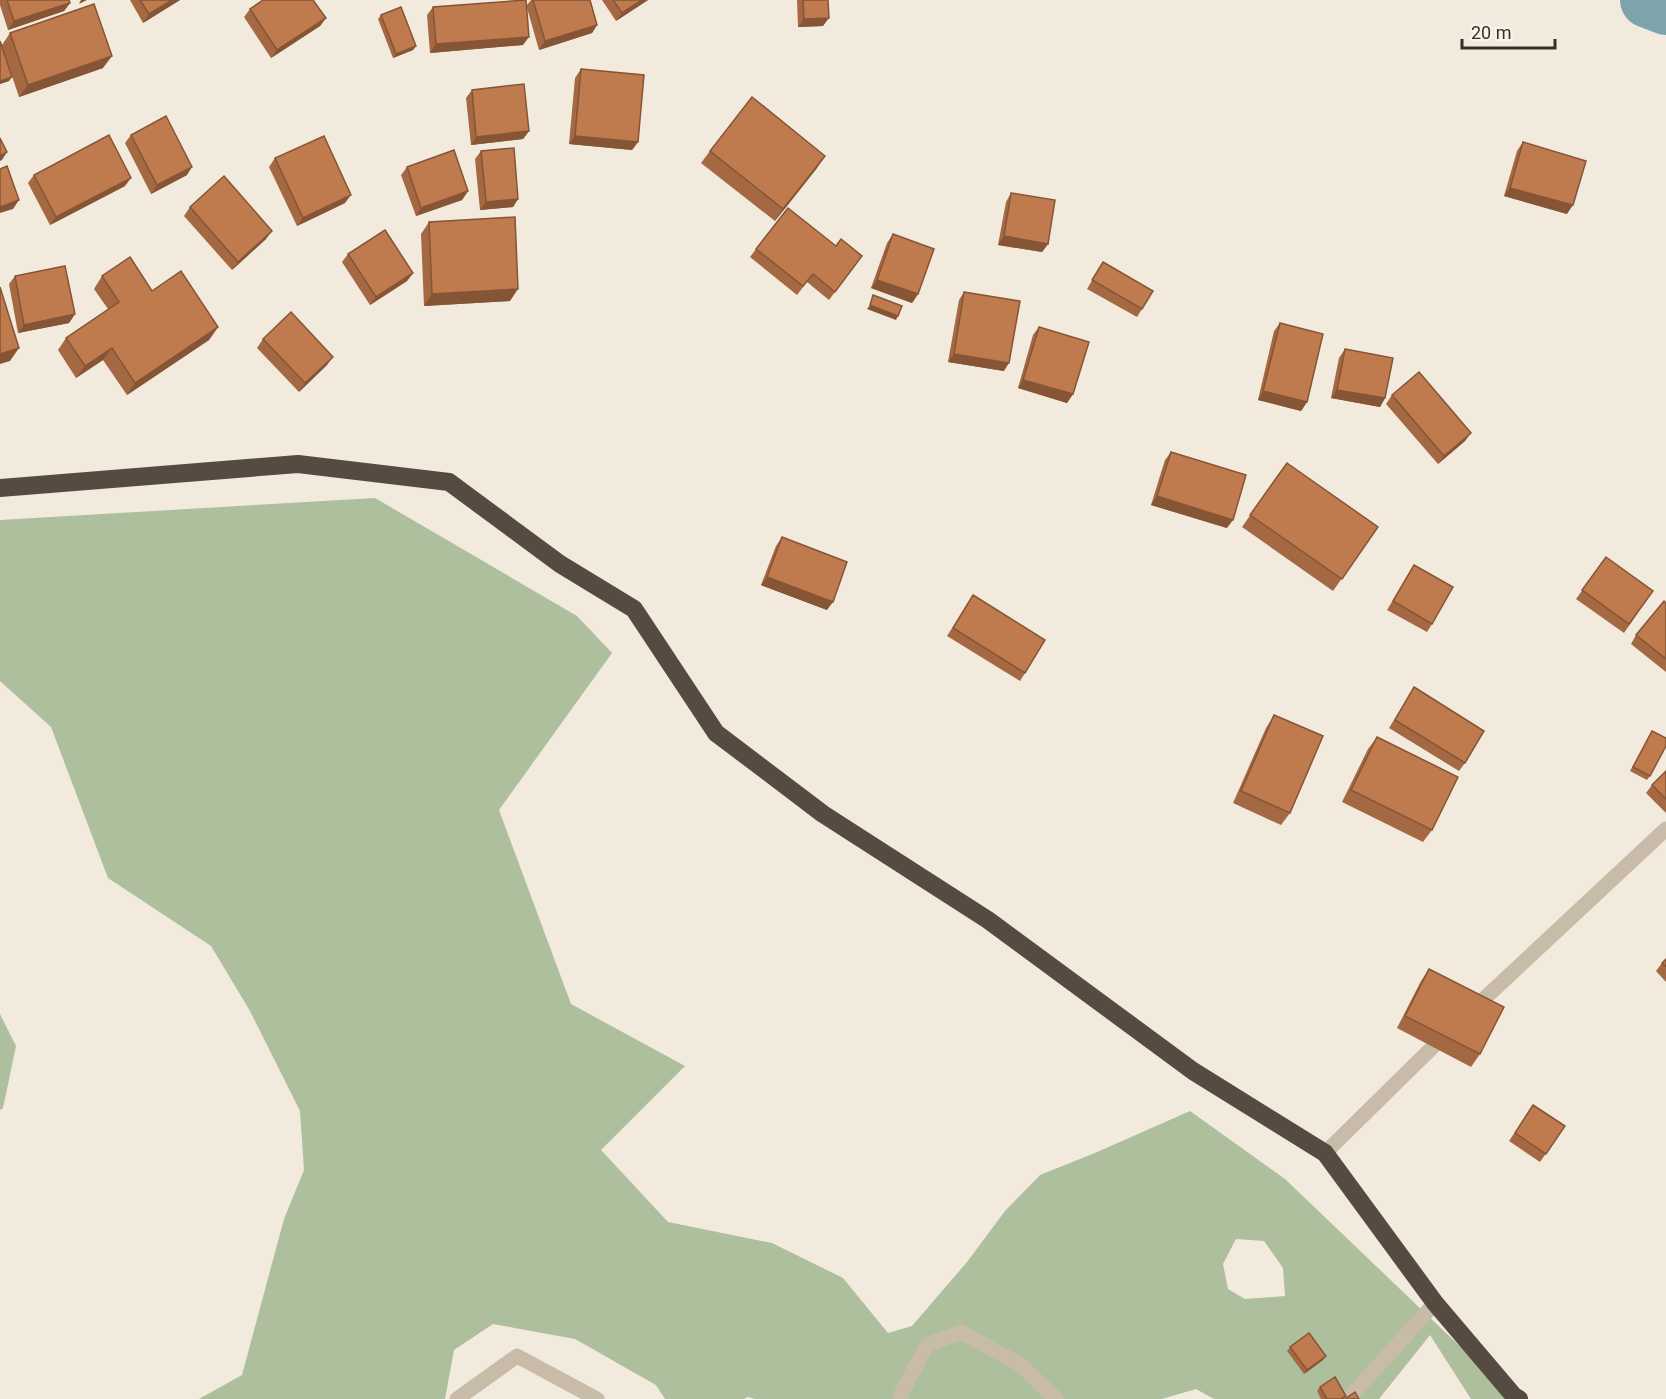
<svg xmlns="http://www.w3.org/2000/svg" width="1666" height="1399" font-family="Roboto,sans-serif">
	<rect width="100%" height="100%" fill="#f1eadd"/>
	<g fill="#aebf9d" fill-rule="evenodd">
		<path d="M 375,498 L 577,616 L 612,653 L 499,810 L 571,1004 L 685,1066 L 601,1150 L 668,1222 L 772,1243 L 843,1278 L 888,1333 L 912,1326 L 967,1262 L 1005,1211 L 1040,1175 L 1095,1153 L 1190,1111 L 1285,1179 L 1515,1399 L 1471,1399 L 1430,1335 L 1379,1399 L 1214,1399 L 1196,1389 L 1162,1399 L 755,1399 L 748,1397 L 744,1399 L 665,1399 L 656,1385 L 575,1339 L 493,1324 L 454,1350 L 445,1399 L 199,1399 L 242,1375 L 284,1219 L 304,1170 L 300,1111 L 250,1011 L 211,946 L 108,878 L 51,727 L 0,681 L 0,520 ZM 1236,1239 L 1264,1241 L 1283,1268 L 1285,1296 L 1245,1299 L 1228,1289 L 1223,1264 Z"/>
		<polygon points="0,1014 16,1046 3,1108 0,1110"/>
	</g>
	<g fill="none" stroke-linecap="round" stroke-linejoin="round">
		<polyline stroke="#7da3ac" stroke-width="56" points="1648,0 1666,7"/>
		<g stroke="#c8bca9" stroke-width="15">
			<polyline points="1471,1011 1666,829"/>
			<polyline points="1325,1153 1447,1033"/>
			<polyline points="457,1399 517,1356 597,1399"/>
			<polyline points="900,1399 902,1392 927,1345 961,1332 1021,1365 1056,1399"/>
			<polyline points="1348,1399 1435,1303"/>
		</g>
		<polyline stroke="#564b40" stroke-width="18" points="0,488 298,464 449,482 560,564 634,609 716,733 823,814 988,920 1193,1071 1325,1153 1435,1303 1514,1396 1519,1399"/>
	</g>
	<g fill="#a46942">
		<polygon points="0,0 69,0 70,3 64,11 8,30 0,5"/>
		<polygon points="130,0 180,0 143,23"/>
		<polygon points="531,0 590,0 597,25 592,33 539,50 527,8 523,45 430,53 427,15 433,7 527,5"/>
		<polygon points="602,0 648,0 616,21"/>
		<polygon points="797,0 828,0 823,26 798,27"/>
		<polygon points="250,9 326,18 320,26 271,58 244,17"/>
		<polygon points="381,15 416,46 413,50 393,58 378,19"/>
		<polygon points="10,33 103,68 19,97 11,73 9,81 0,84 0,41 2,45"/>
		<polygon points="581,69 638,142 632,150 569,144 575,78"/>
		<polygon points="472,90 529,131 523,139 471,145 466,98"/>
		<polygon points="131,135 187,175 151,194 125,143"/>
		<polygon points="1523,142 1567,214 1504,196 1517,151"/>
		<polygon points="481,151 518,199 513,207 480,210 475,159"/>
		<polygon points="710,151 817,168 775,221 701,163"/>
		<polygon points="275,158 345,203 297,226 269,167"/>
		<polygon points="407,167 468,191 462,200 416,216 401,175"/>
		<polygon points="34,175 125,186 50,225 28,183"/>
		<polygon points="1011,193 1048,244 1042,252 998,245 1006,202"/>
		<polygon points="190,207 266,239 232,270 184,216"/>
		<polygon points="429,222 510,301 424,306 421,234"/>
		<polygon points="893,234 918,294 912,303 871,288 887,243"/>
		<polygon points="836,246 856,264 829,300 807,282 797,295 750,257 756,249"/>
		<polygon points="348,254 413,273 407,281 370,305 342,262"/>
		<polygon points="1103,262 1142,309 1137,317 1087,289"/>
		<polygon points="15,276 75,314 69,323 18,333 9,284"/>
		<polygon points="102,276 152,291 218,327 209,340 127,395 103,360 76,378 58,350 66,338 108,309 94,289"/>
		<polygon points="964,292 1004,371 948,362 959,300"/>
		<polygon points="1280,323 1307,402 1301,411 1258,400 1274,331"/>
		<polygon points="1039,327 1073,394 1067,403 1018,388 1033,335"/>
		<polygon points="263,339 327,365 299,392 257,348"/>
		<polygon points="1345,349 1385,398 1380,407 1331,398 1339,358"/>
		<polygon points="1392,395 1465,441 1438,464 1386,404"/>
		<polygon points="1171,452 1227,528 1151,505 1165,460"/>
		<polygon points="1287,463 1378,527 1333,591 1242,527"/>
		<polygon points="782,537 827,610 761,585 776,546"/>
		<polygon points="1606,557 1653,591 1624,633 1576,599"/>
		<polygon points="1414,565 1432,624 1427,632 1387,610"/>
		<polygon points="973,595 1025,673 1020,681 947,636"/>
		<polygon points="1666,603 1666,672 1631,644 1636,635"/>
		<polygon points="1414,687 1465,763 1459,771 1389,728"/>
		<polygon points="1274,715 1290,813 1281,825 1233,803 1266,728"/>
		<polygon points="1652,731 1650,776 1647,780 1630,771"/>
		<polygon points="1377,737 1432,830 1423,842 1342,802 1368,749"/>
		<polygon points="1666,771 1666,813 1646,793 1652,785"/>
		<polygon points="1666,959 1666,982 1656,971 1662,963"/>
		<polygon points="1429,969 1480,1054 1471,1067 1397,1028 1421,981"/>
		<polygon points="1533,1105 1565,1126 1540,1162 1509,1141"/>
		<polygon points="1290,1347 1323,1360 1304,1374 1287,1351"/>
		<polygon points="1320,1387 1346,1396 1344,1399 1321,1399 1317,1391"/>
	</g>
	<g fill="#865536">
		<polygon points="81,0 87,0 79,4"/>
		<polygon points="172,0 180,0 143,23 149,14"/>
		<polygon points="642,0 648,0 616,21 622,13"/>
		<polygon points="70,3 64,11 8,30 14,21"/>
		<polygon points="326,18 320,26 271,58 277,50"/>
		<polygon points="829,18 823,26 798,27 804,19"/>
		<polygon points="597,25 592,33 539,50 545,41"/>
		<polygon points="529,37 523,45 430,53 436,44"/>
		<polygon points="416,46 413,50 393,58 396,54"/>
		<polygon points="112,56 103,68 19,97 28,85"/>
		<polygon points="12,77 9,81 0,84 0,81"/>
		<polygon points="529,131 523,139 471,145 476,137"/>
		<polygon points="575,136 638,142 632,150 569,144"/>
		<polygon points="7,152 2,160 0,161 0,156"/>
		<polygon points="825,156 817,168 775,221 783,209"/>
		<polygon points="192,167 187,175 151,194 157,185"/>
		<polygon points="131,178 125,186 50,225 56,217"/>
		<polygon points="1510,188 1573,205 1567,214 1504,196"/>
		<polygon points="468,191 462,200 416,216 421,208"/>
		<polygon points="351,195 345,203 297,226 303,218"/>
		<polygon points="518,199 513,207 480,210 486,202"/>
		<polygon points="19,200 13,209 0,213 0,207"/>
		<polygon points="272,231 266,239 232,270 238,262"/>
		<polygon points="1004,236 1048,244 1042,252 998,245"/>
		<polygon points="413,273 407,281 370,305 376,297"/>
		<polygon points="877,280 918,294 912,303 871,288"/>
		<polygon points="518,289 510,301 424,306 432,294"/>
		<polygon points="870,305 898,316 896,320 867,309"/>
		<polygon points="75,314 69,323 18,333 24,325"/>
		<polygon points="218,327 209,340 127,395 135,383"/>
		<polygon points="19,348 10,361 0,364 0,354"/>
		<polygon points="112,348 103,360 76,378 85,366"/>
		<polygon points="954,354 1009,363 1004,371 948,362"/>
		<polygon points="333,357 327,365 299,392 305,383"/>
		<polygon points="1023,380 1073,394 1067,403 1018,388"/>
		<polygon points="1337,390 1385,398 1380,407 1331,398"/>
		<polygon points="1263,391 1307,402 1301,411 1258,400"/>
		<polygon points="1471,433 1465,441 1438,464 1444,456"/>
		<polygon points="1157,496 1233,520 1227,528 1151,505"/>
		<polygon points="767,577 833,602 827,610 761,585"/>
		<polygon points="1326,1356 1323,1360 1304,1374 1307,1370"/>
	</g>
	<g fill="#bf7a4d" stroke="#865536" stroke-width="1.5">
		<polygon points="7,0 69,0 70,3 14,21"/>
		<polygon points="140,0 172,0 149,14"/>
		<polygon points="263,0 313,0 326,18 277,50 250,9"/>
		<polygon points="526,0 529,37 436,44 433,7"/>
		<polygon points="533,0 590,0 597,25 545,41"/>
		<polygon points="613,0 642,0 622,13"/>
		<polygon points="803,0 828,0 829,18 804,19"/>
		<polygon points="94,4 112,56 28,85 10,33"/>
		<polygon points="401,7 416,46 396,54 381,15"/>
		<polygon points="0,41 12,77 0,81"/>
		<polygon points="581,69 644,75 638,142 575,136"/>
		<polygon points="524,84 529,131 476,137 472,90"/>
		<polygon points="752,97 825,156 783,209 710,151"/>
		<polygon points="166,116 192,167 157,185 131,135"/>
		<polygon points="109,135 131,178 56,217 34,175"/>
		<polygon points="324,136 351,195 303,218 275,158"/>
		<polygon points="0,138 7,152 0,156"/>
		<polygon points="1523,142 1586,161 1573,205 1510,188"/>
		<polygon points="514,148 518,199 486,202 481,151"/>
		<polygon points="454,150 468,191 421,208 407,167"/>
		<polygon points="7,166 19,200 0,207 0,169"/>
		<polygon points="224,176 272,231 238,262 190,207"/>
		<polygon points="1011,193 1055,200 1048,244 1004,236"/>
		<polygon points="788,208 836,246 841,239 862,256 835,292 813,274 803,286 756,249"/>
		<polygon points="515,217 518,289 432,294 429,222"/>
		<polygon points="385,230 413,273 376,297 348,254"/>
		<polygon points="893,234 934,249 918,294 877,280"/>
		<polygon points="130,257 152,291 181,271 218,327 135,383 112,348 85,366 66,338 119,302 102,276"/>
		<polygon points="1103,262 1153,291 1142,309 1092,280"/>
		<polygon points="65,266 75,314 24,325 15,276"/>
		<polygon points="0,287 19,348 0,354"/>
		<polygon points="964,292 1020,301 1009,363 954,354"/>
		<polygon points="873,295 902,306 898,316 870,305"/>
		<polygon points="291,312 333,357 305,383 263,339"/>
		<polygon points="1280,323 1323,334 1307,402 1263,391"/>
		<polygon points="1039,327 1089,342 1073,394 1023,380"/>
		<polygon points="1345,349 1393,358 1385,398 1337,390"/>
		<polygon points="1419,372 1471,433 1444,456 1392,395"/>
		<polygon points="1171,452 1246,475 1233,520 1157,496"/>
		<polygon points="1287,463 1378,527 1342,579 1250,515"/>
		<polygon points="782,537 847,562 833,602 767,577"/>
		<polygon points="1606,557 1653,591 1629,624 1582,590"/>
		<polygon points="1414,565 1453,587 1432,624 1393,601"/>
		<polygon points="973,595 1045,640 1025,673 953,628"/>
		<polygon points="1664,601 1666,603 1666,659 1636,635"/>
		<polygon points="1414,687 1484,731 1465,763 1395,720"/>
		<polygon points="1274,715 1323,736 1290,813 1241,791"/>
		<polygon points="1652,731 1666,738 1666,746 1650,776 1633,767"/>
		<polygon points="1377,737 1458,777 1432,830 1351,790"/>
		<polygon points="1666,771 1666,799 1652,785"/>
		<polygon points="1666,959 1666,967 1662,963"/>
		<polygon points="1429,969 1504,1007 1480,1054 1405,1016"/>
		<polygon points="1533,1105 1565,1126 1546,1154 1515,1133"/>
		<polygon points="1309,1333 1326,1356 1307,1370 1290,1347"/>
		<polygon points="1335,1377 1346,1396 1341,1399 1327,1399 1320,1387"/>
		<polygon points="1355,1392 1359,1399 1345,1399"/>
	</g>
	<path d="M1462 39v9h93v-9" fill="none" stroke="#362f29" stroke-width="3"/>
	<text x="1471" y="39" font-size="18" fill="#362f29" stroke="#f9f4e9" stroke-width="4.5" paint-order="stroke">20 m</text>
</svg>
